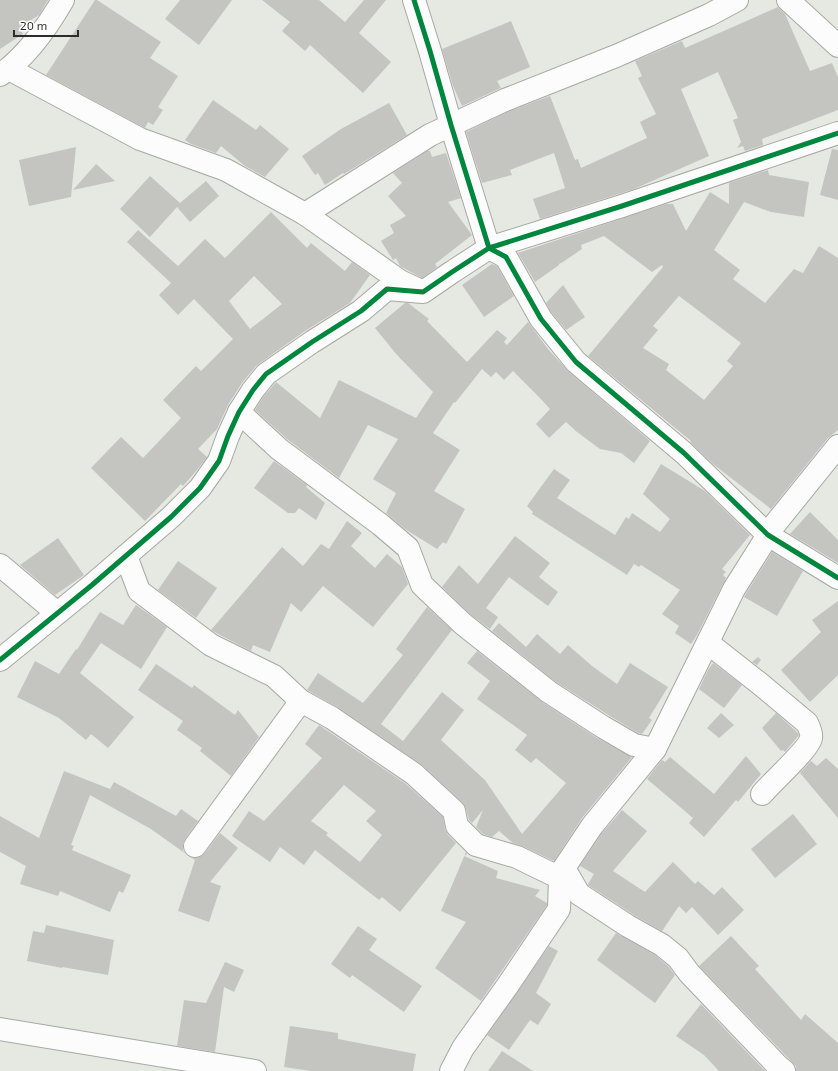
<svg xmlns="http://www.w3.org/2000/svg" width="838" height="1071" font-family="'Exo 2',sans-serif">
	<rect width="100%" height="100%" fill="#e6e8e2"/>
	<g fill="#c4c5c1" fill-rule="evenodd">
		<polygon points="0,0 48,0 39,15 19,28 23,34 0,49"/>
		<polygon points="95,0 97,0 161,42 150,58 178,76 158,107 163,110 153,125 148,122 145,128 46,75"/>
		<polygon points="180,0 232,0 199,45 165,19"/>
		<polygon points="262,0 319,0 345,22 364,0 386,0 359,33 391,62 363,93 310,45 305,51 282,31 290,22"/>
		<polygon points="778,7 785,14 810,71 832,63 838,77 838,110 762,139 763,145 745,151 743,146 737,148 741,142 733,120 738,118 718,72 681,89 709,156 634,189 540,219 533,199 565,188 554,153 510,170 512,175 482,183 466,132 510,111 550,96 575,160 578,159 581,168 647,138 640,122 656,114 638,78 642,76 635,61 682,41 685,48"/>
		<polygon points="511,21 530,67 497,81 501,88 462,106 453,86 442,49"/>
		<polygon points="213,100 256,130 260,125 289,149 265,177 245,166 221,146 216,153 191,144 185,140"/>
		<polygon points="389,103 407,135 344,174 343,173 325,185 318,173 315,175 302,156 341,129"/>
		<polygon points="76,147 71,197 29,206 19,160"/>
		<polygon points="832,149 838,150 838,200 820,195"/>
		<polygon points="427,151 430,151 432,157 446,153 461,198 448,202 472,235 435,264 437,267 422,278 400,266 396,258 393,260 381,241 394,233 390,225 406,216 388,196 402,183 393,173"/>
		<polygon points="96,164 115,181 73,190"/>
		<path d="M 768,170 L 769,175 L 809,182 L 804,217 L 771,212 L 744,202 L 714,250 L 740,270 L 733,279 L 765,303 L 794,269 L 803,273 L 819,246 L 838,258 L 838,430 L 828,438 L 771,509 L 713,464 L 690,442 L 691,441 L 588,356 L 663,267 L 662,265 L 652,272 L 604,236 L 581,245 L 582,249 L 563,262 L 559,264 L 559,265 L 535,282 L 518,253 L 666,204 L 673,204 L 686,231 L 710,192 L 729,204 L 729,183 ZM 679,296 L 741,343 L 727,361 L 733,366 L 704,400 L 666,370 L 669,364 L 643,348 L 658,330 L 653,326 Z"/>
		<polygon points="150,176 180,203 206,181 219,196 190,222 177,207 150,237 120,209"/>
		<path d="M 271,212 L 307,248 L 311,243 L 345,271 L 352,262 L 370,275 L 350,303 L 305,331 L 256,366 L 242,383 L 228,405 L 217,429 L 198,449 L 207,457 L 197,470 L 183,486 L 181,484 L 145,521 L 91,468 L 121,437 L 143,458 L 181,418 L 163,400 L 196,366 L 201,371 L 233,339 L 194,299 L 178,315 L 159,295 L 171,283 L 127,242 L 138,230 L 178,266 L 205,239 L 225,258 ZM 254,276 L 282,304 L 250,329 L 229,301 Z"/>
		<polygon points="492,264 497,266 514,296 484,317 462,285"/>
		<polygon points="563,285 585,317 566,330 551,312 546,303"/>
		<polygon points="405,303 408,303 429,319 427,321 467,362 497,330 507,338 504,342 507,345 528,322 548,349 568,371 650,441 634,463 621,453 600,449 577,432 566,422 549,438 536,424 550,409 539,397 513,371 504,380 496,372 491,377 482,369 455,403 454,402 433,433 460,450 434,491 465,509 446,544 443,542 437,549 405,529 386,513 396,493 373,479 398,439 368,425 339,478 287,439 255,410 263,397 276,382 320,418 339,380 416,418 433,392 397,355 375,328"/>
		<polygon points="274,461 307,485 306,487 325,503 316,520 299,508 295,513 288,513 254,488"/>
		<polygon points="661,464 705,491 750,535 722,569 726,572 723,575 726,578 697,635 691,644 675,633 679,626 662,614 680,590 641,565 639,567 634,564 627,575 532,514 533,512 527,506 554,469 570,480 557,498 615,535 626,517 629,519 632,513 660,532 670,519 643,494"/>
		<polygon points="810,512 838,540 838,563 790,534"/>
		<polygon points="347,521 362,533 351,546 375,568 387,554 402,567 408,584 373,627 323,586 301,612 291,603 270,652 253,645 251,651 218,634 211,630 282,547 303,566 321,544 329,549"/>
		<polygon points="515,536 550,563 539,577 558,592 548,606 509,577 486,608 498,617 490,629 471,615 442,587 459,565 478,584"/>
		<polygon points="58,538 84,575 55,595 20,565"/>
		<polygon points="772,552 803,571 777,616 744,597"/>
		<polygon points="178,561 217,588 196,618 158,590"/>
		<polygon points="838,601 838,675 810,702 781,670 821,632 812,620"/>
		<polygon points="136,605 167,627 141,669 101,643 80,673 134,717 108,748 91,734 86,740 59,718 17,697 35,661 59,674 76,649 77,650 100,612 123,625"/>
		<polygon points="427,607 452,630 381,724 403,741 442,692 464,710 441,740 485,780 522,834 566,783 536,758 531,763 515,750 527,735 477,699 490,681 467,663 477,651 542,702 597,738 632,757 582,818 554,861 522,846 513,843 499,831 492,837 483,834 476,827 483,810 472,823 469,820 466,809 462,802 422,765 339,708 307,690 318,673 363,703 403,655 396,649"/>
		<polygon points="499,623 526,647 537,634 560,654 568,645 592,666 617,684 630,663 668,687 649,718 652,720 642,734 638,733 610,716 556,682 492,631"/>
		<polygon points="758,657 761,660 757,665 752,662"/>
		<polygon points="713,663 742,685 724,708 699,689 708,670"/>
		<polygon points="156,664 192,688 194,685 235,715 238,710 259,737 231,776 200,751 202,748 177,730 183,721 138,690"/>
		<polygon points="721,713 734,725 719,738 707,728"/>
		<polygon points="776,713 798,733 799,735 785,752 783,750 781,751 762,728"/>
		<path d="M 319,725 L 406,784 L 443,817 L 445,829 L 448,835 L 456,843 L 400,912 L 382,897 L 379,900 L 315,850 L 304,865 L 280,847 L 270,862 L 232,836 L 249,811 L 264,821 L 322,758 L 305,744 ZM 344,785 L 376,811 L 366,821 L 382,835 L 360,862 L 326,835 L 328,833 L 311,821 Z"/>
		<polygon points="746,756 761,774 738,802 736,800 704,837 689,823 693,818 647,779 662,760 665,762 670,757 714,794"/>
		<polygon points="826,758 838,769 838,818 800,773 811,761 817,766"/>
		<polygon points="64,771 110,789 114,782 176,816 181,809 198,821 185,839 183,844 183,851 186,854 151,829 90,795 71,845 74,846 72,850 131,875 123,893 119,891 110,912 60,891 58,896 20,884 26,866 0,852 0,816 39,838"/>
		<polygon points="622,810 647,831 613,871 645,892 673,862 695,884 698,881 714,895 722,887 744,910 718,935 692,907 686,913 679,906 662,931 634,915 588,885 588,884 594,874 580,866 602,833"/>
		<polygon points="793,814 817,844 775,878 751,849"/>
		<polygon points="220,833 238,848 210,882 221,886 209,922 178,911 195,860 190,857 194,858 200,857 205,853"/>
		<polygon points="466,852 467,854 464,856 498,871 496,878 540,890 535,896 547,903 547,905 481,1001 435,968 466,922 441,911"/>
		<polygon points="46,925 114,940 108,975 62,967 62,968 27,961 33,931 44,933"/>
		<polygon points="358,926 377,939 369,950 422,986 404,1012 352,975 350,978 331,964"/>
		<polygon points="616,933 655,955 669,967 675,975 655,1003 597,960"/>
		<polygon points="731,936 759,966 755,969 801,1020 805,1014 838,1043 838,1071 796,1071 796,1066 792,1062 699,966"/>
		<polygon points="549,946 558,951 536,993 551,1004 538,1025 530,1020 509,1050 487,1035"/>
		<polygon points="225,962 244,970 234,992 224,987 215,1052 177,1046 184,1000 206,1003"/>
		<polygon points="701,1004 765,1071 719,1071 704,1055 676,1036"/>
		<polygon points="290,1026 338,1033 338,1039 416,1054 413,1071 311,1071 284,1067"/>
		<polygon points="502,1051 533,1071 488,1071"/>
	</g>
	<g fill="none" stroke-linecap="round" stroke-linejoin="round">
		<defs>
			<g id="minor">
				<polyline points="414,0 430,51 451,125 489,248 506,257 541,319 576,362 684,453 768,535 838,578"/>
				<polyline points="788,0 838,46"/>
				<polyline points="9,69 140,139 226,170 305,214 400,281 417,289"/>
				<path d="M 0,75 C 25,58 48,26 63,0"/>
				<polyline points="305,214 430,135 505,100 616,56 709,15 737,0"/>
				<polyline points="239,412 279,449 381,525 408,548 422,585 463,624 549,692 603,727 634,745 655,749"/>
				<polyline points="126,556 139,591 211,645 274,676 301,701 332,718 414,774 454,811 457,826 476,845 517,857 560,878"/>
				<polyline points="0,565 57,613"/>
				<path d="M 708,643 L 759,683 L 807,723 C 809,727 812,733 811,738 C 809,749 771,783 762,794"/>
				<polyline points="0,660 92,585 171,517 200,488 219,461 228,436 239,412 253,390 266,374 312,342 361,311 387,289 423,292 452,272 489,248 622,206 838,133"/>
				<polyline points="195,846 301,701"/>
				<polyline points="564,868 579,894 628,926 662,945 678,958 689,973 778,1066 784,1071"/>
				<polyline points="0,1029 255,1071"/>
				<polyline points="451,1071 463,1048 508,985 559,909 560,878 564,868 592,826 655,749 734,589 775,524 838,446"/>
			</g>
		</defs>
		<use href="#minor" stroke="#a7a9a4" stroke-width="24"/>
		<use href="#minor" stroke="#fbfcfb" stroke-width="22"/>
		<defs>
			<g id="cycleway">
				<polyline points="414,0 430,51 451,125 489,248 506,257 541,319 576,362 684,453 768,535 838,578"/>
				<polyline points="0,660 92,585 171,517 200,488 219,461 228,436 239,412 253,390 266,374 312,342 361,311 387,289 423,292 452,272 489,248 622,206 838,133"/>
			</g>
		</defs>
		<use href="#cycleway" stroke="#fff" stroke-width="8"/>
		<use href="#cycleway" stroke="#00873e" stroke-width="5"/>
	</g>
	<path d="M14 30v6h64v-6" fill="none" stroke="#2c2d29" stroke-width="2"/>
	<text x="20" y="30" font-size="12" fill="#2c2d29" stroke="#ffffff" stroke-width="3" paint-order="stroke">20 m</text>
</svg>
